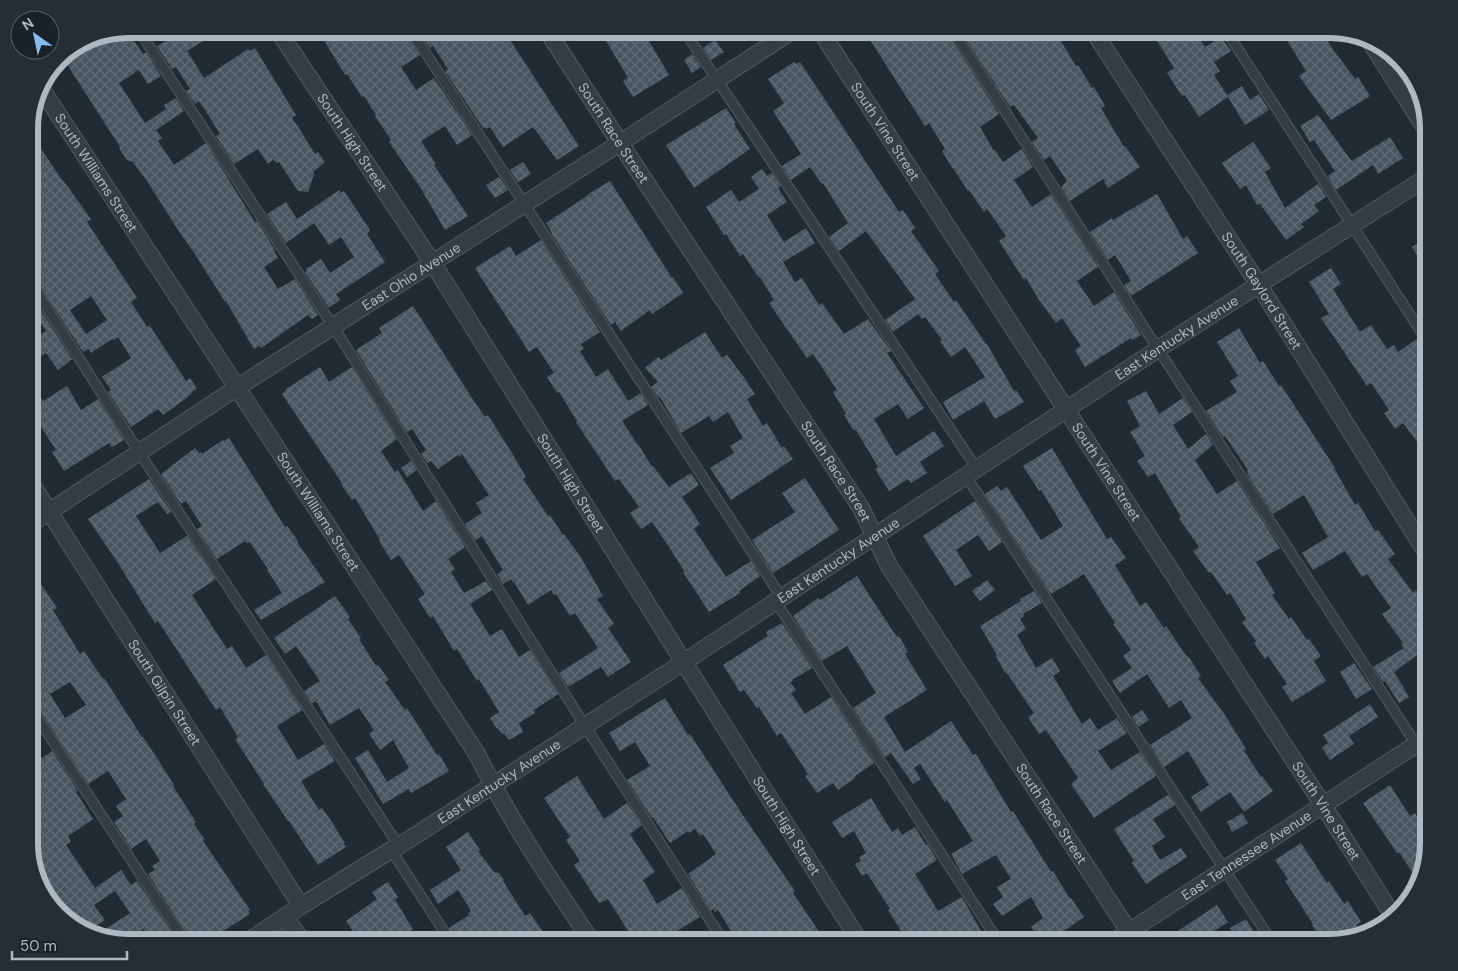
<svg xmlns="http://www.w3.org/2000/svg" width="1458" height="971" font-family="'DM Sans',sans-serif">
	<defs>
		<pattern id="building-cross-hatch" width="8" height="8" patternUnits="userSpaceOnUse" patternTransform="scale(1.25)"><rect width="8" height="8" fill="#49565f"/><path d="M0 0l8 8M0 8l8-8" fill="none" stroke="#616c74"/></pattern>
	</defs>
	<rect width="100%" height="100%" fill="#212b33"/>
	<g fill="url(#building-cross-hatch)" fill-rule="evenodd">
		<polygon points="126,29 143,54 146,52 161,76 148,84 139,70 119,83 145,123 166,109 164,105 176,98 184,111 156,130 162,138 158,141 174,165 206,143 255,222 257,221 275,250 274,251 278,258 264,267 278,289 295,279 318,315 312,319 308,315 261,348 259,346 254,349 226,301 225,302 195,254 180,233 147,181 133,162 127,160 119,148 120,147 115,139 61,55 90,36"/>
		<polygon points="178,29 222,29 187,51 204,78 248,49 250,51 255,48 296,115 292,118 299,128 315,154 318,152 325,162 313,172 314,174 308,192 298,191 279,162 277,163 273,160 268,164 258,149 234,164 216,136 220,134 207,113 199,101 195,104 186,91 190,89 176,67 172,69 157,46 180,33"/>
		<polygon points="317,29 404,29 405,32 420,55 401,67 416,90 434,78 472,135 457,145 445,126 421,141 436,164 434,165 468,216 445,230 420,187 389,142 391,140 375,116 376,115 364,96 362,97 347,74 345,75"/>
		<polygon points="417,29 503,29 579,146 557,160 533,127 503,147 490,127 486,129 485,127 483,128 445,71 448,69 433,46 430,48"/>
		<polygon points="599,29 627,29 631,36 642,29 669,29 649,41 669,75 633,97 623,81 628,78"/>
		<polygon points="863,29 946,29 947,32 999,114 980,127 994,151 995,150 1003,162 1022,149 1033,167 1014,180 1032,207 1051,194 1098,267 1077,281 1094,306 1114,292 1141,335 1132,340 1131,338 1085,367 1075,350 1081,346 1062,318 1056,323 1039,300 1026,278 1024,280 999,241 1006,236 987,209 984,212 969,190 968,191 953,168 952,168 942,151 945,149 929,123 925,126"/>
		<polygon points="959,29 1070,29 1058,36 1076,66 1078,65 1092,88 1094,87 1105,106 1101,108 1124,147 1125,146 1140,167 1108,188 1103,179 1070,201 1061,187 1067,181 1050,156 1044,160 1032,142 1038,138 1014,105 1010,107"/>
		<polygon points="1166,29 1194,29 1205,47 1221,37 1231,51 1214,62 1220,71 1214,75 1227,95 1242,86 1250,100 1259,94 1269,110 1245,125 1228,97 1199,117 1185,95 1182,96 1167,73 1174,68 1154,36"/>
		<polygon points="1280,29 1321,29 1332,48 1355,79 1358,77 1370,96 1331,120 1299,76 1306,71"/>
		<polygon points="715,40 724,52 711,60 703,48"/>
		<polygon points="692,54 701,67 692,73 684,60"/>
		<polygon points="794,62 796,64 800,62 899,212 903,210 915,228 911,231 939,271 935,274 954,302 956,300 986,344 987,344 1014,391 1016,390 1024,402 995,419 984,401 953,420 943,402 985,377 965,347 951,357 940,341 942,340 925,317 922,319 918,314 893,332 885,320 915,299 866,231 839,251 829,237 848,223 823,183 822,184 810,167 791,180 782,166 801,154 773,111 784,103 768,79"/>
		<polygon points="726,108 736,123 734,124 750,149 694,188 666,145"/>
		<polygon points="1318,115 1351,160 1352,161 1390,137 1403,158 1378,174 1373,165 1336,190 1328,176 1335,171 1314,140 1310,142 1300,126"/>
		<path d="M 29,131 L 62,180 L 63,180 L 91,219 L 87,222 L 137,298 L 131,302 L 147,327 L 150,326 L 186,381 L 190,378 L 197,389 L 191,392 L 192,393 L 185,399 L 163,415 L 158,409 L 131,427 L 108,392 L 111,390 L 102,377 L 131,358 L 118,337 L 114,340 L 112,339 L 91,353 L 89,349 L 83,352 L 34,277 L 29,274 L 29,234 L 39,228 L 30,214 L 33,212 L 29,204 ZM 91,296 L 107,320 L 86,334 L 70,310 Z"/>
		<polygon points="1253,142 1271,168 1265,172 1285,208 1318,184 1326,197 1314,205 1319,211 1301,224 1304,227 1286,240 1260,204 1257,205 1246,185 1240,189 1222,163"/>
		<polygon points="523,162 531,174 518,182 510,170"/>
		<polygon points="762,169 767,176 772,173 781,186 778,188 787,202 767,215 784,242 806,228 815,243 783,262 795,282 802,278 819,305 822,303 844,334 868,319 891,351 887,353 924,408 908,419 898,404 874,419 896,456 934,431 944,446 920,462 927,473 911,483 908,479 889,491 875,469 878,467 856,430 854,431 844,415 846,414 833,392 837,390 813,354 807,358 769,303 774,300 760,277 759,278 743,254 740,256 726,234 724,235 706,207 731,190 739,202 759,189 751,177"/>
		<polygon points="499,177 508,190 495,198 486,185"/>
		<polygon points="610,181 672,278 673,277 683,293 652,314 650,310 621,331 615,322 611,325 551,233 552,233 546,223 587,196 587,195"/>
		<polygon points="339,190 341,193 344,191 370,230 367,234 385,262 336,294 340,300 329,308 305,272 307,271 306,269 321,259 330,273 354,257 341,237 329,245 314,223 286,243 267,214 286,202 297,219"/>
		<polygon points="1157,194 1183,239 1187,236 1198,253 1131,296 1124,285 1131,281 1115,255 1108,260 1090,232 1112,218 1113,220"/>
		<polygon points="1429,236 1429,275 1412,247"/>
		<polygon points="541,240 600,332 581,344 584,349 580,351 596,377 608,369 628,401 641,393 648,405 622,421 638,445 638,444 652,467 653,466 669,487 691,473 699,485 682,497 700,524 694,529 726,577 751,561 760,576 739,591 740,593 709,612 683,572 684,571 671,550 652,522 641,529 630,513 639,507 619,479 615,481 576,422 577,421 559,392 557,393 547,377 554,373 537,347 529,352 475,268 510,246 516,256"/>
		<polygon points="1331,268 1341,284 1333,289 1360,332 1371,325 1387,349 1394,345 1398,352 1418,338 1424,348 1429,350 1429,379 1421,384 1429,397 1429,458 1403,423 1395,429 1384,413 1389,410 1371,383 1367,386 1321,318 1329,314 1309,282"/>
		<polygon points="29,292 72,359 58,370 46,353 29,364 29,342 46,331 29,305"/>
		<polygon points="413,306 472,398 485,417 488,415 512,453 526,477 523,479 548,516 550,515 563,535 564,534 580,556 603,596 597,599 614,624 608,628 631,662 608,677 601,667 568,687 559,673 598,648 575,613 570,616 556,594 554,595 551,590 528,605 514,582 513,583 511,579 503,584 497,574 503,570 482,536 475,540 465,524 482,513 476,503 489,495 462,454 459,457 458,455 438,469 431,461 427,463 421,454 426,450 412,429 407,432 356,350 382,333 379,328"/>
		<polygon points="1239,328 1260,363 1263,361 1279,386 1281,385 1335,468 1334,468 1355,505 1358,503 1375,531 1378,530 1395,554 1388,559 1413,593 1416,590 1429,609 1429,646 1394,672 1409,697 1399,703 1385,681 1383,682 1373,667 1404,648 1401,645 1403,643 1382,614 1391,608 1367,574 1362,577 1345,551 1313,570 1302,553 1328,537 1304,495 1273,514 1247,474 1248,473 1247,471 1248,470 1225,436 1223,437 1206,411 1237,392 1230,381 1238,376 1217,342"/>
		<polygon points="705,332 722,358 727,355 743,376 755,394 747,399 763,426 767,423 782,448 784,446 793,459 731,500 710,468 734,453 730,446 743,438 728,412 713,422 709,416 681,433 660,397 659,398 651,387 658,382 645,368 658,357 661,360"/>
		<polygon points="320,367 329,382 352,367 397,439 381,451 395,472 398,470 423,511 436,501 465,547 448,559 455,569 451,572 464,593 486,581 492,590 470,604 490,636 502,629 519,657 530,650 558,694 534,710 535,713 519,723 523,732 509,740 504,733 502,734 498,728 497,729 490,718 499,712 479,679 477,681 457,649 454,651 433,616 430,618 418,599 425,594 399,555 391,560 379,541 380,540 355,498 352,500 341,484 342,483 282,394 286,390 286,389"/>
		<polygon points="29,379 43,401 67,386 81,410 98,399 124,440 112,447 109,443 64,471 52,452 56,450 29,408"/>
		<polygon points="1146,391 1159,414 1183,398 1192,412 1173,425 1188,449 1206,434 1213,445 1195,460 1217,494 1237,481 1280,548 1256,562 1275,593 1272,595 1289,619 1291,617 1307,640 1309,639 1321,656 1314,661 1326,681 1292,702 1282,687 1287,684 1268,656 1265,659 1254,643 1256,641 1242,622 1246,619 1230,593 1227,595 1211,572 1209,573 1193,551 1199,547 1179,518 1181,517 1155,473 1148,477 1137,461 1145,456 1130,432 1140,426 1127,401"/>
		<polygon points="229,438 285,527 287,526 298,541 297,542 325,582 261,620 254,610 282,593 267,570 268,569 251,544 249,542 246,543 245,541 217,559 197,529 202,526 186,501 181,504 161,474 195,448 199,453 201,452 202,454 223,440 224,441"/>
		<polygon points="1052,448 1107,539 1111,537 1126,558 1115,565 1140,606 1146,602 1164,628 1166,626 1187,657 1188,656 1201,676 1198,678 1225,715 1246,749 1244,751 1261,777 1262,776 1273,791 1244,812 1230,792 1201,812 1191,797 1209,785 1188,751 1164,767 1150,745 1192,718 1181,700 1169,708 1147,674 1120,693 1112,681 1132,668 1123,656 1131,650 1113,624 1115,623 1084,574 1051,594 985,494 997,486 1001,491 1007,487 1041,540 1063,526 1041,490 1039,491 1023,466"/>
		<polygon points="411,461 417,470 407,477 401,468"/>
		<polygon points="805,478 839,530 773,573 752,540 795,512 782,493"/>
		<polygon points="149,479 171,512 167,514 158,502 136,516 160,553 187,536 216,579 192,595 227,649 232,646 246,668 266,655 302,710 277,726 298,760 324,744 335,761 301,781 319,810 322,808 328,816 345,843 343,843 346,847 318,865 289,821 288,821 263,784 264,784 235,739 238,737 220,707 216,710 158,621 155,623 118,563 88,519"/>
		<polygon points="975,501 1002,542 989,551 978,535 956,550 972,576 955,586 923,536"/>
		<path d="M 29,566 L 57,608 L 53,610 L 80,654 L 84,651 L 103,679 L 104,678 L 142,737 L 143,737 L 155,755 L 174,785 L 173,786 L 196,822 L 194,824 L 205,840 L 203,841 L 250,910 L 248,911 L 250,914 L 220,933 L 218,931 L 201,942 L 191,942 L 190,939 L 148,874 L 155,870 L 152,866 L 160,861 L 146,839 L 131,849 L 114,822 L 123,816 L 116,806 L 126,799 L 108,771 L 88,784 L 29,694 L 29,657 L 35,653 L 29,644 ZM 70,682 L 86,705 L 65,718 L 50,694 Z"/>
		<polygon points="857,576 877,607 897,637 899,636 908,652 905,654 927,690 884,717 905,752 951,721 973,755 976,754 1011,812 1013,811 1051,872 1053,871 1070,899 1071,898 1084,917 1048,942 1042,942 1031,927 1043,918 1031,897 1002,916 993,904 1003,897 997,887 1011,879 996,855 962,874 951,854 973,841 947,800 945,802 920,764 914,768 921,779 913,784 891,753 885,757 853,708 876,693 847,646 822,661 793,616 818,598 820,600"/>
		<polygon points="987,580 995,590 980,601 972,591"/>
		<polygon points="1034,591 1042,603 1023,614 1024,616 1020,619 1026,629 1017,635 1036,668 1052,658 1060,671 1053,676 1082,724 1090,718 1098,730 1117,718 1127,733 1098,751 1111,770 1140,752 1156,776 1094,818 1071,784 1078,778 1046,730 1039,734 1028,717 1034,713 1006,672 1005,673 996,656 997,655 980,626 1021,601 1020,599"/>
		<polygon points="335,596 350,617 348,619 361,638 359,639 376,666 378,665 389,680 385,682 405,710 407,708 437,755 439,754 449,771 411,793 409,789 383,804 355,758 368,750 387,782 409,768 393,740 380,750 369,734 374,730 359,708 330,725 316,701 312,703 304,691 320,681 296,646 285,654 274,638"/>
		<polygon points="782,623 812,668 792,680 793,681 790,682 796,690 791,693 805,714 831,697 874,763 854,777 855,778 838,790 833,783 817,793 805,776 808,774 781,733 777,736 759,707 757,708 744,690 740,692 723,665 768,636 766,632"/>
		<polygon points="1354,663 1372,689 1356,699 1340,672"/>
		<polygon points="665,698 688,735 690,734 744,817 795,891 793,893 822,936 813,942 778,942 774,936 767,940 764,935 754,942 730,942 726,934 731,931 718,910 715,912 713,909 711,911 688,874 716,854 703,834 700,836 695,829 689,833 688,831 670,843 653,817 652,818 627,780 650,766 635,742 620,751 609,733"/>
		<polygon points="1370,704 1378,717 1349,736 1354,744 1330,760 1322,748 1328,743 1323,735"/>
		<polygon points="1142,710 1149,720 1138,727 1132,717"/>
		<polygon points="29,738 42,758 52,751 78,791 76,792 93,819 68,836 71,842 66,845 95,888 121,870 131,885 137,881 178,942 152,942 143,929 124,941 98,934 130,913 115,891 94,905 105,920 89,931 72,925 35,871 29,850"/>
		<polygon points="577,776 604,819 627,803 642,825 630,834 655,872 643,880 657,904 682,888 700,917 675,932 681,942 635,942 608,899 599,903 574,865 580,861 566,840 570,837 544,798"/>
		<polygon points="1390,785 1410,816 1415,813 1427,833 1418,839 1427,853 1418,881 1399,852 1397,853 1363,803"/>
		<polygon points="1168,795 1175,805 1153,819 1165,837 1152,846 1160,860 1181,848 1187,857 1146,884 1132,863 1134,861 1114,829"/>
		<polygon points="871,798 892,832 898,828 902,835 915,827 926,845 927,844 937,860 915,874 938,911 962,897 982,933 969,942 908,942 888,910 890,909 867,873 862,876 855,864 861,861 859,857 866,853 854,831 842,838 832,822"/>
		<polygon points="1242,813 1248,823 1232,832 1227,822"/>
		<polygon points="468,832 480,850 478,851 494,872 499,873 504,880 503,881 525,916 530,913 543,932 529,942 457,942 449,928 469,915 468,913 471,911 458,890 438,904 430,890 461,870 446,847"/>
		<polygon points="1301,843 1327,883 1329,881 1344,904 1348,901 1361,922 1356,925 1363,935 1331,942 1323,942 1312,925 1313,924 1285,881 1288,879 1275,860"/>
		<polygon points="388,882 398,897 395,900 413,929 392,942 360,942 346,921 377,899 372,892"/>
		<polygon points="1217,905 1228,922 1198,942 1182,942 1175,933"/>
		<polygon points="1246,919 1254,932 1237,941 1230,928"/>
	</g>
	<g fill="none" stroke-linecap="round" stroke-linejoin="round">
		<defs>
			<g id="service">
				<polyline points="138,29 333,326 585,726 724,942"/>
				<polyline points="410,29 782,598"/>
				<polyline points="683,29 977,469"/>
				<polyline points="952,29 1158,349 1429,764"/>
				<polyline points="1225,29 1429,344"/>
				<polyline points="29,280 139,452 399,846"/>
				<polyline points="966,476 1272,942"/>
				<polyline points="776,602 999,942"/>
				<polyline points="29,705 185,942"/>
				<polyline points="391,850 451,942"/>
			</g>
			<g id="minor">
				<path id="s1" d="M 277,29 L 432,262 L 860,942"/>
				<path id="s2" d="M 546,29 L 620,143 L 861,508 L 889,566 L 1136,942"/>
				<path id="s3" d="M 819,29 L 1323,805 L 1393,916"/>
				<path id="s4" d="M 1092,29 L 1259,285 L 1429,557"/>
				<polyline points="1369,40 1429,134"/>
				<path id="s5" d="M 39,85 L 477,754 C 510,821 551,881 592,942"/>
				<path id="s6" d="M 29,480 L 301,906"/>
				<path id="s7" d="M 29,525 L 238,387 L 620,143 L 795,29"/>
				<polyline points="285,917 303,942"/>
				<path id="s8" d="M 247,942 L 301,906 L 391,850 L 399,846 L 684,662 L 1158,349 L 1429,176"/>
				<path id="s9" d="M 1113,942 L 1429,736"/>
			</g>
		</defs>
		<use href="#service" stroke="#515b62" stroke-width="11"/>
		<use href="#minor" stroke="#515b62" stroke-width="18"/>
		<use href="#service" stroke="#343d44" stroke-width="9"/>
		<use href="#minor" stroke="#343d44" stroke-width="16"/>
	</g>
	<g text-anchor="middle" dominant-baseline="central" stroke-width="4.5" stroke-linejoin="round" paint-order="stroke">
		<g font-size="14" fill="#aeb8c1" stroke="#1a2229">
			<text stroke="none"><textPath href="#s3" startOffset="122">South Vine Street</textPath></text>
			<text stroke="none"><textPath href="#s2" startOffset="124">South Race Street</textPath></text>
			<text stroke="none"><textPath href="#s1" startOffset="136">South High Street</textPath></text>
			<text stroke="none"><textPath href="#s5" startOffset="105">South Williams Street</textPath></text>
			<text stroke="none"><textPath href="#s7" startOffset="456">East Ohio Avenue</textPath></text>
			<text stroke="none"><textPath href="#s4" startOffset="312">South Gaylord Street</textPath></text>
			<text stroke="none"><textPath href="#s8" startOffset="1109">East Kentucky Avenue</textPath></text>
			<text stroke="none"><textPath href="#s2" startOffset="529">South Race Street</textPath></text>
			<text stroke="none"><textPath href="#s3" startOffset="528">South Vine Street</textPath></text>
			<text stroke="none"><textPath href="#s1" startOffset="541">South High Street</textPath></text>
			<text stroke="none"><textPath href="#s5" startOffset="510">South Williams Street</textPath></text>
			<text stroke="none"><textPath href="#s8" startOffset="704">East Kentucky Avenue</textPath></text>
			<text stroke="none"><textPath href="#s6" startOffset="252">South Gilpin Street</textPath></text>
			<text stroke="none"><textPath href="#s8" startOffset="299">East Kentucky Avenue</textPath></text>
			<text stroke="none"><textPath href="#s3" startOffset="932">South Vine Street</textPath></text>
			<text stroke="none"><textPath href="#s2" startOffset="934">South Race Street</textPath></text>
			<text stroke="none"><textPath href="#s1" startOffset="946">South High Street</textPath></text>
			<text stroke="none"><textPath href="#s9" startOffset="159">East Tennessee Avenue</textPath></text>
		</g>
	</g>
	<path d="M0 0H1458V971H0ZM128 38H1330A90 90 0 0 1 1420 128V844A90 90 0 0 1 1330 934H128A90 90 0 0 1 38 844V128A90 90 0 0 1 128 38Z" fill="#262e35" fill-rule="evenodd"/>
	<path fill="none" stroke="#aeb8c1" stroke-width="6" d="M128 38H1330A90 90 0 0 1 1420 128V844A90 90 0 0 1 1330 934H128A90 90 0 0 1 38 844V128A90 90 0 0 1 128 38Z"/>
	<g transform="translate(35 35) rotate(327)"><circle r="24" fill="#1a2229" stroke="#555e66"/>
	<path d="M0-4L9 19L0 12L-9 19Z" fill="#87bced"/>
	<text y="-8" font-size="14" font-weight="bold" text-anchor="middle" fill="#aeb8c1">N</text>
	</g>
	<path d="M12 951v8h115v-8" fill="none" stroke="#aeb8c1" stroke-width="2.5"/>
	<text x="20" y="951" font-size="15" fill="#aeb8c1" stroke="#1a2229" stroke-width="4" paint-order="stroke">50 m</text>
</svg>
